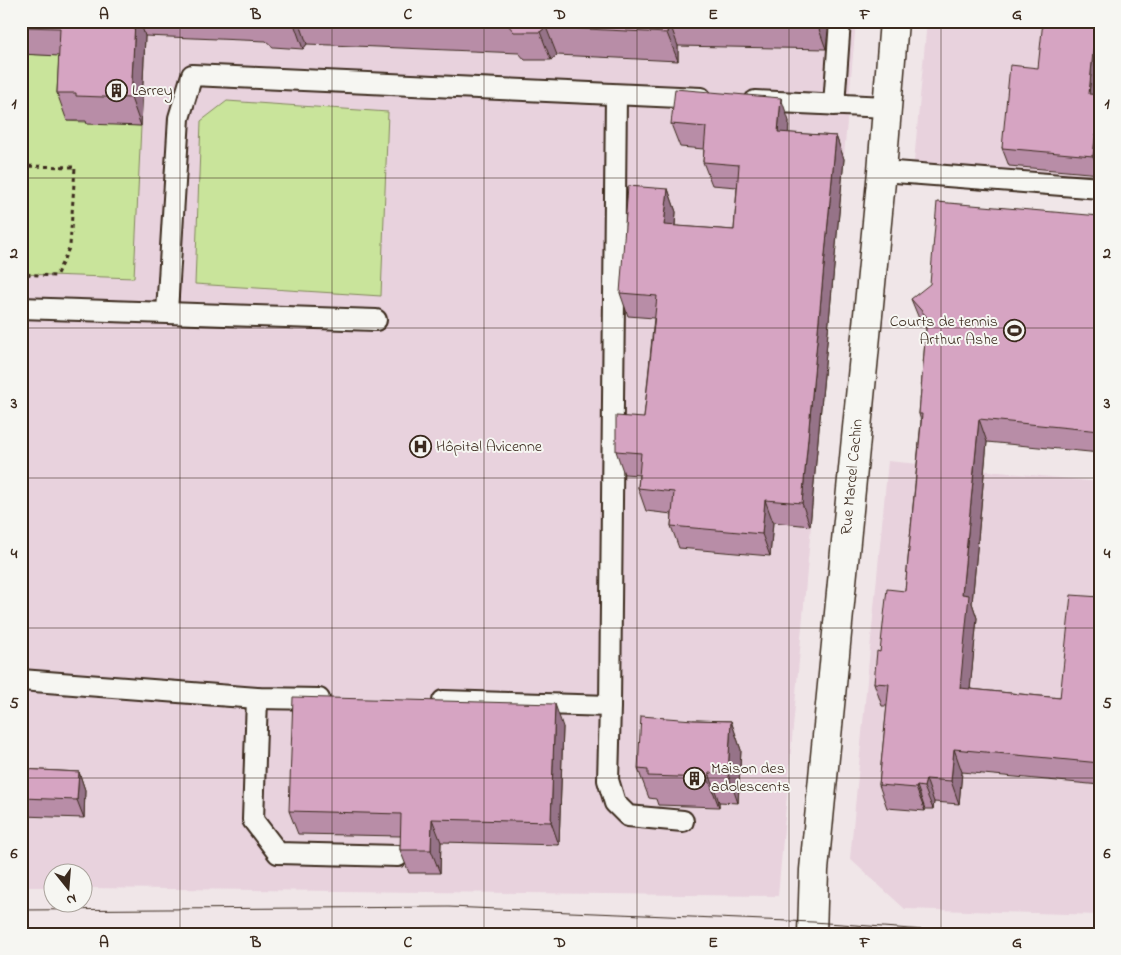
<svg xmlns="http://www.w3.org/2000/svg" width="1121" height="955" font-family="'Indie Flower',sans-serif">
	<rect width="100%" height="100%" fill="#f0e6e8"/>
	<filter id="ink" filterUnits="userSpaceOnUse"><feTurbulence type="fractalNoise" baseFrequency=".02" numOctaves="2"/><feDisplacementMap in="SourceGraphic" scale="10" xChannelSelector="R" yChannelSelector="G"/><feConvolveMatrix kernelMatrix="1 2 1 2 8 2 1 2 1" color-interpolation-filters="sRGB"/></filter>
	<g filter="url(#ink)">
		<g fill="#e8d2dd">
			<polygon points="21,21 856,21 778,896 83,888 82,872 52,872 52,887 21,887"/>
			<polygon points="927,21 1100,21 1100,177 914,162"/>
			<polygon points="888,461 1100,482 1100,915 905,909 850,859"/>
		</g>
		<g fill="#c9e49b" stroke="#82875c">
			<polygon points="21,54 70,56 67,121 141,126 134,278 21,274"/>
			<polygon points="227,101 388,112 381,296 195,284 201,121"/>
		</g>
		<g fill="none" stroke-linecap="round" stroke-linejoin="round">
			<defs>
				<g id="lane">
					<polyline points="755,101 887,107"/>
					<polyline points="834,105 840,21"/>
					<polyline points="882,171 1100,188"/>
					<polyline points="21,308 376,320"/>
					<polyline points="167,312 179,118 192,75 701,98"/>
					<polyline points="21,680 257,698 319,699"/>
					<polyline points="257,698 253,820 278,853 398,856"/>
					<polyline points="443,701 610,706 608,780 615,803 628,816 683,821"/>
					<polyline points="610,706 616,95"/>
				</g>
				<g id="street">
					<path id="s1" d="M 812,934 L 814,870 L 882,171 L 894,21"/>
				</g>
			</defs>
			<use href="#lane" stroke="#3b2a1e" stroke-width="24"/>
			<use href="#street" stroke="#3b2a1e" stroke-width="31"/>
			<polyline stroke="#3b2a1e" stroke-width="3" stroke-dasharray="4 4" stroke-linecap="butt" points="21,166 75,167 70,246 56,276 21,274"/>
			<use href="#lane" stroke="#f6f6f2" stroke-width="20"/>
			<use href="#street" stroke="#f6f6f2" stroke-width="28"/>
			<g stroke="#3b2a1e" stroke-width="1">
				<polyline points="21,910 449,907 813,922 980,934"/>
				<polyline points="21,930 445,933 571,929 673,934"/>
			</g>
		</g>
		<g fill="#b88da7" stroke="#3b2a1e">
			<polygon points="21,21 829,21 826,49 678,46 678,61 557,55 551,60 525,60 519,53 307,44 303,49 273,47 266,41 145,36 141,126 87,124 86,121 67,121 57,93 59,56 21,54"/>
			<polygon points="1100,21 1100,71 1097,95 1100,95 1100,174 1009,166 1002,148 1038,68"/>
			<polygon points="789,121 788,133 836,136 844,159 810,526 773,522 770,556 679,548 671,526 672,514 646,511 638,488 639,475 624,474 616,451 644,418 654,318 628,316 620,293 668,189 676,212 675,226 734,230 737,187 712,185 703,162 704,149 680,147 671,124"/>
			<polygon points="1100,216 1100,453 987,442 972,603 977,618 970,689 1060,698 1100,597 1100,785 962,772 959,804 934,802 933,809 925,809 925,811 887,808 879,785 887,706 882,706 874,683 880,652 905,591 921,421 919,414 926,329 920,321 911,299"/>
			<polygon points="693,720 731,721 741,750 738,803 719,802 719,807 658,805 656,799 649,798 638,769"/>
			<polygon points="563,727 559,845 441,842 440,873 409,873 400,850 401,836 298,834 289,811"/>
			<polygon points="21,769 79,772 85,790 84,818 21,816"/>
		</g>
		<g fill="#967388" stroke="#3b2a1e">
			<polygon points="135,21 140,21 145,36 141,126 131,98"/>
			<polygon points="293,21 299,21 307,44 303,49"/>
			<polygon points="668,21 669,21 678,46 678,61 667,33"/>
			<polygon points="816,21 829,21 826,49"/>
			<polygon points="1096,21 1100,21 1100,71 1096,112 1089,94"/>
			<polygon points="546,27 557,55 551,60 540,32"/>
			<polygon points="1100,96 1100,173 1093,156"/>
			<polygon points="781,98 789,121 787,155 778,132"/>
			<polygon points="836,136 844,159 810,526 802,503"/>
			<polygon points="668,189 676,212 673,248 664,225"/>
			<polygon points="979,419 987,442 972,603 977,618 968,711 960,688 962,594"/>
			<polygon points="765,500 773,522 770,556 762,534"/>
			<polygon points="555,704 563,727 559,845 551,822"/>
			<polygon points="731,721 741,750 738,803 728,774"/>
			<polygon points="954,749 962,772 959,804 951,781"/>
			<polygon points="79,772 85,790 84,818 77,800"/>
			<polygon points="709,773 719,802 719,807 708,778"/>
			<polygon points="926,779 934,802 933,809 924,787"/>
			<polygon points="917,786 925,809 925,811 916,788"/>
			<polygon points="432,819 441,842 440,873 431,850"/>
		</g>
		<g fill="#d6a4c2" stroke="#3b2a1e">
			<polygon points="21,21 135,21 131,98 76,96 76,93 57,93 60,28 21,27"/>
			<polygon points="421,21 668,21 667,33 546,27 540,32 514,32 508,25"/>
			<polygon points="1043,21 1096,21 1089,94 1100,95 1093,156 1002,148 1010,65 1038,68"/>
			<polygon points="675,89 781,98 778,132 836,136 802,503 765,500 762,534 671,526 674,492 638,488 641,453 616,451 616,416 644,418 657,296 620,293 628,186 668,189 664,225 734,230 739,165 703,162 706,127 671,124"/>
			<polygon points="937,202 1100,216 1100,431 979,419 962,594 969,595 960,688 1060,698 1071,595 1100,597 1100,763 954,749 951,781 926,779 924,787 917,786 916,788 879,785 889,684 874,683 877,651 880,652 887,589 905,591 922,414 919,414 927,317 911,299 930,284"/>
			<polygon points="293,697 555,704 551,822 432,819 431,850 400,850 401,814 289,811"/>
			<polygon points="641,716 693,720 731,721 728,774 709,773 708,778 648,776 648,770 638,769"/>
			<polygon points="21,769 79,772 77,800 21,798"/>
		</g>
	</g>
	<path fill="none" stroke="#3b2a1e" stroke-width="1" stroke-opacity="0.55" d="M 180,21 L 180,934M 332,21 L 332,934M 484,21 L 484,934M 637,21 L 637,934M 789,21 L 789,934M 941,21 L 941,934M 21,178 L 1100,178M 21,328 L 1100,328M 21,478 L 1100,478M 21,628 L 1100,628M 21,778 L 1100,778"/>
	<defs>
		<symbol id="building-ring" viewBox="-11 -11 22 22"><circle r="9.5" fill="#f6f6f2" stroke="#3b2a1e" stroke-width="1.5"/><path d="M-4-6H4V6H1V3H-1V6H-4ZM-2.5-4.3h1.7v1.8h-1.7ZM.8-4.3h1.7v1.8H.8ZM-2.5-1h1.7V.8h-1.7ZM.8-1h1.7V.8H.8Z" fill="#3b2a1e"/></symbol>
		<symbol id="stadium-ring" viewBox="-11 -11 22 22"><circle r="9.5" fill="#f6f6f2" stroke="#3b2a1e" stroke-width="1.5"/><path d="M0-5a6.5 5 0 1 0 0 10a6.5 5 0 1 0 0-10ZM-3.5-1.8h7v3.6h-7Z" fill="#3b2a1e"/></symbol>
		<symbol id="hospital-ring" viewBox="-11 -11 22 22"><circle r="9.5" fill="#f6f6f2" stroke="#3b2a1e" stroke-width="1.5"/><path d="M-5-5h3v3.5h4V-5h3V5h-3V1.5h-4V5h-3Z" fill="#3b2a1e"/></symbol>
	</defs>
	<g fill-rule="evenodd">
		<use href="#building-ring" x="104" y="78" width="25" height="25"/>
		<use href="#stadium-ring" x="1002" y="318" width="25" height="25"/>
		<use href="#hospital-ring" x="408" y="434" width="25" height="25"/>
		<use href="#building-ring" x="682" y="766" width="25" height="25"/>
	</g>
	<g text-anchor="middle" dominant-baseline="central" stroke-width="4" stroke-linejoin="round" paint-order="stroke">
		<g font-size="16" fill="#3b2a1e" stroke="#f6f6f2" text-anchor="start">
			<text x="132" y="91">Larrey</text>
			<text x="998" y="322" text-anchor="end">Courts de tennis<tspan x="998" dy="18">Arthur Ashe</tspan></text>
			<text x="436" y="447">Hôpital Avicenne</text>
			<text x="711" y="769">Maison des<tspan x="711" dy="18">adolescents</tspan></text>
		</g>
		<g font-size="16" fill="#3b2a1e" stroke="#f6f6f2">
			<text stroke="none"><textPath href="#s1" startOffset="459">Rue Marcel Cachin</textPath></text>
		</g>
	</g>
	<rect width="1121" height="955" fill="none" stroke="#f6f6f2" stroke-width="55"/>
	<g transform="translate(68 888) rotate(163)"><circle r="24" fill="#f6f6f2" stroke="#aba49d"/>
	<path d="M0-4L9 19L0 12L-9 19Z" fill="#3b2a1e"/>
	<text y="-8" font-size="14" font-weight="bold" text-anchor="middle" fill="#3b2a1e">N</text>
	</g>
	<rect x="28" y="28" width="1066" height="900" fill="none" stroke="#3b2a1e" stroke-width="2"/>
	<g font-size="16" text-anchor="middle" font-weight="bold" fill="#3b2a1e">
		<text x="104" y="19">A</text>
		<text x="256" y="19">B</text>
		<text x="408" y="19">C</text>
		<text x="560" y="19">D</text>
		<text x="713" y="19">E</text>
		<text x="865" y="19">F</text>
		<text x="1017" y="19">G</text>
		<text x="14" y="108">1</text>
		<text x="1107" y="108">1</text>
		<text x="14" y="258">2</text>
		<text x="1107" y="258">2</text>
		<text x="14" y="408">3</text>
		<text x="1107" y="408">3</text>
		<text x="14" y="558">4</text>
		<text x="1107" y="558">4</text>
		<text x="14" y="708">5</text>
		<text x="1107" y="708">5</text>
		<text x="14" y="858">6</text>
		<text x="1107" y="858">6</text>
		<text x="104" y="947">A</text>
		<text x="256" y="947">B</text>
		<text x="408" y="947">C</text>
		<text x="560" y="947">D</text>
		<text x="713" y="947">E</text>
		<text x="865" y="947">F</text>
		<text x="1017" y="947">G</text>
	</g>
</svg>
